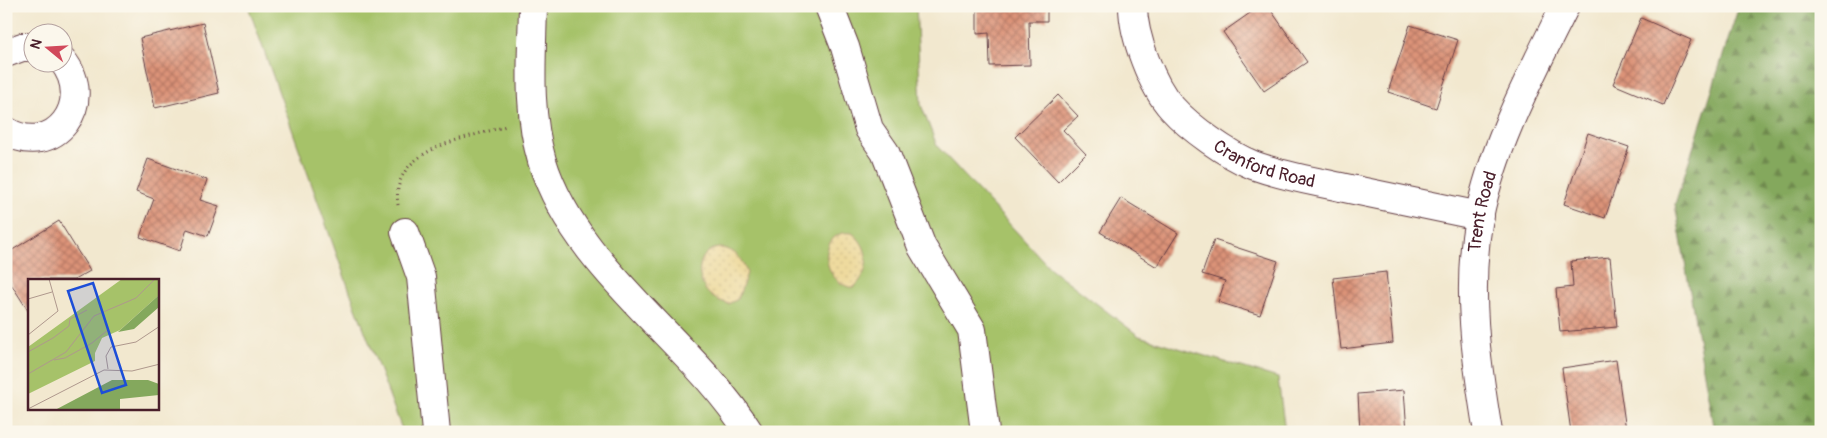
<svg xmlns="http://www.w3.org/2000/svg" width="1827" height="438" font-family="Pangolin,sans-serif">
	<defs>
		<pattern id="forest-firs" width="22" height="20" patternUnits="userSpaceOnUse" patternTransform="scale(1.25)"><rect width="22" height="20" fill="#84a85d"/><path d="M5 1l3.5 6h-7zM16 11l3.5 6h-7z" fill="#6e884d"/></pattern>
		<pattern id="sand-dots" width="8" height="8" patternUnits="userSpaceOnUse" patternTransform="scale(1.25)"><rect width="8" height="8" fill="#eeda9e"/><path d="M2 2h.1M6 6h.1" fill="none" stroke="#cebb88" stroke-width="1.8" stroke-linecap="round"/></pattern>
		<pattern id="building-cross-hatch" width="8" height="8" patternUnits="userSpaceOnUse" patternTransform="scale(1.25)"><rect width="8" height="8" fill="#db9378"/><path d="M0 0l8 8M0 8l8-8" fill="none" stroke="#b47763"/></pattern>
	</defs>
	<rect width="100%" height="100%" fill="#fbf7ec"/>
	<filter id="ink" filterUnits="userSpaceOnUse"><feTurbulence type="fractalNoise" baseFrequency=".02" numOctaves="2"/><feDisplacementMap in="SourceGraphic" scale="10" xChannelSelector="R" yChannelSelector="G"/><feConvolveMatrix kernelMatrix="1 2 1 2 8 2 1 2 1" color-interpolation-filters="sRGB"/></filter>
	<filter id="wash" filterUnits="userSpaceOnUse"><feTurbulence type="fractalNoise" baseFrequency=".0096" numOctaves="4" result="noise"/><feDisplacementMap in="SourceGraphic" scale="20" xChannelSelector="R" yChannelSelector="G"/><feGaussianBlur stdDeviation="1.12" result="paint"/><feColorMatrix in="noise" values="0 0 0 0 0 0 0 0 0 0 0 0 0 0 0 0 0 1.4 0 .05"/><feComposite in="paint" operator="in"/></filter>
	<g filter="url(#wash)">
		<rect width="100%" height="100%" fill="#f2e8cf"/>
		<polygon fill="#a6c269" stroke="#78704a" points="248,6 916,6 921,105 937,146 1050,268 1139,336 1278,378 1285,432 403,432 349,289"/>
		<polygon fill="url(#forest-firs)" stroke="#676444" points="1739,6 1821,6 1821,432 1714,432 1675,204"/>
		<g fill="url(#sand-dots)" stroke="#9c7c64">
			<path d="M 852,233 C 871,247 871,273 853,288 C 824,283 818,243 840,234 C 843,232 849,233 852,233 Z"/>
			<path d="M 718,248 C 735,248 741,258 747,273 L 738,299 L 728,304 C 722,301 715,300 710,295 C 695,281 695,252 718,248 Z"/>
		</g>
		<g id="blocks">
			<g fill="url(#building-cross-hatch)">
				<polygon points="977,6 1047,6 1047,21 1029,21 1030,65 990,66 989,33 977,34"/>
				<polygon points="1260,6 1268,6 1307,62 1264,91 1223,32"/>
				<polygon points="1641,18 1691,40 1663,105 1613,84"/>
				<polygon points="203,23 219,93 155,108 140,38"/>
				<polygon points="1410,25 1458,40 1436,108 1388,92"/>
				<polygon points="1058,95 1078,116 1063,130 1086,154 1058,182 1015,137"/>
				<polygon points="1588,133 1629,147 1605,218 1564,204"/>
				<polygon points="148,159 207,180 200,200 219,206 208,236 187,229 180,251 140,237 154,199 136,192"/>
				<polygon points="1121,198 1178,233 1157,267 1100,232"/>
				<polygon points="59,221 90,271 74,280 29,280 29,312 6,276 6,254"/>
				<polygon points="1214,240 1278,261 1260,315 1218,302 1225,281 1202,274"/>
				<polygon points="1610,257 1617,327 1560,332 1556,289 1573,287 1571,261"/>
				<polygon points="1386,272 1393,343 1341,349 1333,278"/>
				<polygon points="1616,360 1626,430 1571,432 1562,368"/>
				<polygon points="1404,390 1407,432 1360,432 1358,394"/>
			</g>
		</g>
	</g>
	<g filter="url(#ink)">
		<use href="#blocks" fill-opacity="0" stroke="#633d44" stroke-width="1"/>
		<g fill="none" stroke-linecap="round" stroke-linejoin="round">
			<defs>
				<g id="minor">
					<path d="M 533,6 C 532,58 527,111 542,161 C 575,269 691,340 749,432"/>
					<polyline points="829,6 845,47 869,129 885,152 922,247 972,330 985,432"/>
					<path id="s1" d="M 1133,6 C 1133,36 1152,86 1172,108 C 1190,128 1228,155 1253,165 C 1282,176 1314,181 1345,188 C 1390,197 1435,207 1480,216"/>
					<polyline points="6,53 22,47 32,47"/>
					<path d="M 6,131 C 54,160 97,102 62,60"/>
					<polyline points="405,232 421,277 436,432"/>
					<path id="s2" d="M 1488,432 C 1476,360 1466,289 1479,217 C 1494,143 1532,73 1565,6"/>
				</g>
			</defs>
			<use href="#minor" stroke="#633d44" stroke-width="30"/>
			<path stroke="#633d44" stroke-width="3" stroke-dasharray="1 4" stroke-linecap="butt" d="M 398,205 C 390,147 467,139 506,126"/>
			<use href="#minor" stroke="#fff" stroke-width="28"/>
		</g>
	</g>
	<g text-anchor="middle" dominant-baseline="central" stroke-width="5" stroke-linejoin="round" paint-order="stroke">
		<g font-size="18" fill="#4a1f2b" stroke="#fbf7ec">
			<text stroke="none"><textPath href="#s1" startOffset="221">Cranford Road</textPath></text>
			<text stroke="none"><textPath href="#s2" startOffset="222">Trent Road</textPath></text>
		</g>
	</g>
	<g transform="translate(28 279)">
		<rect width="131" height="131" fill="#f2e8cf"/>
		<path d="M 94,0 L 131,0 L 131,16 L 92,51 L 74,59 L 67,74 L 67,82 L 0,115 L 0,68 Z" fill="#a6c269"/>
		<path d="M 131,16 L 131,28 L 106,50 L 90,53 ZM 84,101 L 120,101 L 131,105 L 131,116 L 92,120 L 92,131 L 27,131 Z" fill="#84a85d"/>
		<path fill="none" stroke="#af988d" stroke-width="1" d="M 0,20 L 24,13M 0,56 L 30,32 L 21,0M 0,73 L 25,59 L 41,47 L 42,40 L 59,31M 26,81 L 37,79 L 64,64 L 81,50M 80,90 L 78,77 L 83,68 L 108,63 L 132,47M 0,95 L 38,73 L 66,37 L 108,19 L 127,0M 0,130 L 76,91 L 104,92 L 132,85M 114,131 L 132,131"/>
		<path fill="#1d4ed8" fill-opacity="0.15" stroke="#1d4ed8" stroke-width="2.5" d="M 65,4 L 98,106 L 74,114 L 40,12 Z"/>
		<rect width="131" height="131" fill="none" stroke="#4a1f2b" stroke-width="2.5"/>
	</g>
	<rect width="1827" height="438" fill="none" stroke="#fbf7ec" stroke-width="25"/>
	<g transform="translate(48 48) rotate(288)"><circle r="24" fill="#fbf7ec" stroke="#b4a19f"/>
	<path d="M0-4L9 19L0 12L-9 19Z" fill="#d1495b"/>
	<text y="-8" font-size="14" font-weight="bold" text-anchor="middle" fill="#4a1f2b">N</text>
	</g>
</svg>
